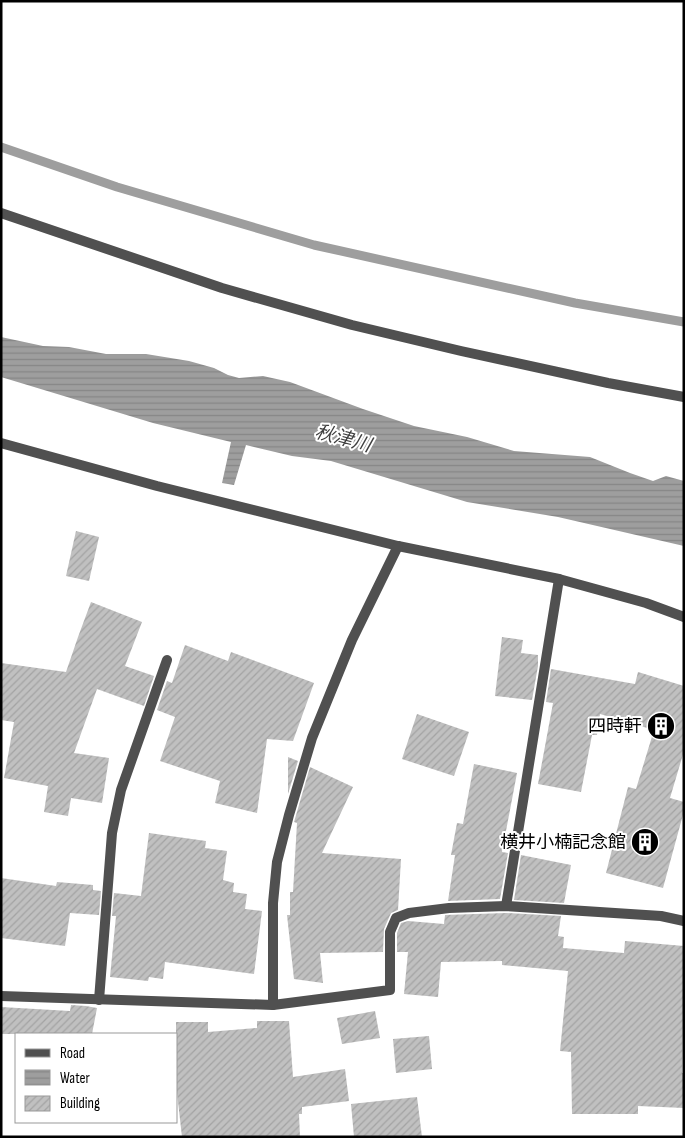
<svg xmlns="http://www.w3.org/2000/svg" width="685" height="1138" font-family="'Sofia Sans Condensed','Noto Sans JP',sans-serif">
	<defs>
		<pattern id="water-rules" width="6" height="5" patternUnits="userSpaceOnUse" patternTransform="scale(1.25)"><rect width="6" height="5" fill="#9e9e9e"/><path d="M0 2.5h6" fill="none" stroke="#868686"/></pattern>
		<pattern id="building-hatch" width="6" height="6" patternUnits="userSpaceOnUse" patternTransform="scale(1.25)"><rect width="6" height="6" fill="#c0c0c0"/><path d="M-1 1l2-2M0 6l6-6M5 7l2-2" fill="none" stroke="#a3a3a3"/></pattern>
	</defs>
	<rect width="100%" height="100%" fill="#fff"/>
	<polygon fill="url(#water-rules)" points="1,337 43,346 69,347 106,354 146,354 189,361 214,368 228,375 239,378 263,376 290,382 363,409 414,426 467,437 514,451 590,457 630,473 653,481 666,476 684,481 684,546 558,517 467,502 331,461 292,456 246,445 234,485 222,483 231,442 153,423 1,377"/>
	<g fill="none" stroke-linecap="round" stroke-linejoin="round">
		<polyline stroke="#9e9e9e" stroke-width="9" points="1,147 117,187 314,245 575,303 684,322"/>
	</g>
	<g fill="url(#building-hatch)">
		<polygon points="76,531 99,537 89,581 66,576"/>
		<polygon points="91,602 142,622 125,666 154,676 144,706 97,689 74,753 109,758 102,803 71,798 68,816 44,812 48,786 4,778 14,722 1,720 1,663 66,672 78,637"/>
		<polygon points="502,637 523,640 521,653 538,655 538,666 532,700 495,696"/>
		<polygon points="185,645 228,661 231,652 314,683 293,741 267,739 257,813 215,803 220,781 160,761 175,717 157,710 167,681 172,683"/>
		<polygon points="551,669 635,684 638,672 684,686 684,751 670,798 684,802 684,811 663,888 606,873 628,787 636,789 654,730 600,714 597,735 592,735 581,792 538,784 553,703 546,702"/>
		<polygon points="417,714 469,732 454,776 402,759"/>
		<polygon points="288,757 298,761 288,794"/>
		<polygon points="474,764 517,773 502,852 508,853 500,899 448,901 455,855 451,855 457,823 463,824"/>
		<polygon points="310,767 353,787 322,853 401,859 398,910 391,913 384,929 383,952 320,953 323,983 294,979 287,915 290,915 290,892 293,892 297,823 294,822"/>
		<polygon points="149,833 206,841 205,848 227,851 223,880 234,883 233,892 247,894 245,909 262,911 254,974 165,962 163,979 149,977 148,981 110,977 116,916 112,916 114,893 141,896"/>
		<polygon points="521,855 571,865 564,903 514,900"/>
		<polygon points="1,878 56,886 57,882 93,885 93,890 101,891 99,915 70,913 65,946 1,938"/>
		<polygon points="506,913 561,916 558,936 564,937 563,948 624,953 625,941 684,946 682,1073 684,1073 684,1108 638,1106 638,1114 572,1114 571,1052 560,1051 568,971 502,965 502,961 441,962 438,997 404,994 408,952 397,952 397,933 401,923 408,921 444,924 445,915"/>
		<polygon points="71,1005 86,1006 97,1008 92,1034 1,1034 1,1007 70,1011"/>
		<polygon points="375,1011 380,1038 342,1044 337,1018"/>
		<polygon points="257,1021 289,1021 293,1077 345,1069 349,1101 302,1107 302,1114 299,1114 300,1137 182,1137 176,1084 176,1022 208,1022 208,1032 257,1028"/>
		<polygon points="429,1036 432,1069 396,1073 393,1039"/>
		<polygon points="417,1097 422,1137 354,1137 351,1104"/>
	</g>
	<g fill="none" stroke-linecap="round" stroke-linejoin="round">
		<g stroke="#505050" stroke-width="10">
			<polyline points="1,213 222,288 352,325 461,351 608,383 684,397"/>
			<polyline points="1,443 157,486 398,546 559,579 646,603 684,617"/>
			<polyline points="506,906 559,579"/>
			<polyline points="1,996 273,1005 390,990 390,932 396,918 409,913 449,908 506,906 661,916 684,921"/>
			<polyline points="99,1000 112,833 121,790 167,660"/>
			<polyline points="273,1005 273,903 277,862 289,815 312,738 352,640 398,546"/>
		</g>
	</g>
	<defs>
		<symbol id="building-disc" viewBox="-11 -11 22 22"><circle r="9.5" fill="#000" stroke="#fff"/><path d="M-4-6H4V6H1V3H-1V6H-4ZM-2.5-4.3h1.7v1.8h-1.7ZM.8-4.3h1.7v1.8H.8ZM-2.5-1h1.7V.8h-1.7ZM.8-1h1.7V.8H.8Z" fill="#fff"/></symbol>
	</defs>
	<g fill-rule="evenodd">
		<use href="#building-disc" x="645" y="710" width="32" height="32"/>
		<use href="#building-disc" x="629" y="826" width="32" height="32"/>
	</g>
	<g text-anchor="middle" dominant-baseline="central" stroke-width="4" stroke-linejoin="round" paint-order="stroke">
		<g font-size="18" fill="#000" stroke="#fff" text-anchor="end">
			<text x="642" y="726">四時軒</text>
			<text x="626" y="842">横井小楠記念館</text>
		</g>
		<g font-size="19" font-style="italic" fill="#3f3f3f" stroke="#fff">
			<text transform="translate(343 439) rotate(15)">秋津川</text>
		</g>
	</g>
	<rect width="685" height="1138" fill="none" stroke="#000000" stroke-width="5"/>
	<rect x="15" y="1033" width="162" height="90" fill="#ffffff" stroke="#999999"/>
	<rect x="25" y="1049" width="25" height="8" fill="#505050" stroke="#999999"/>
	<text x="60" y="1058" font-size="15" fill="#000000">Road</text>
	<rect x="25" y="1070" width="25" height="15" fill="url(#water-rules)" stroke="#999999"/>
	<text x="60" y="1083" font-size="15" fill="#000000">Water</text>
	<rect x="25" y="1096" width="25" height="15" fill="url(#building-hatch)" stroke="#999999"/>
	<text x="60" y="1108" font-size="15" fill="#000000">Building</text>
</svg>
